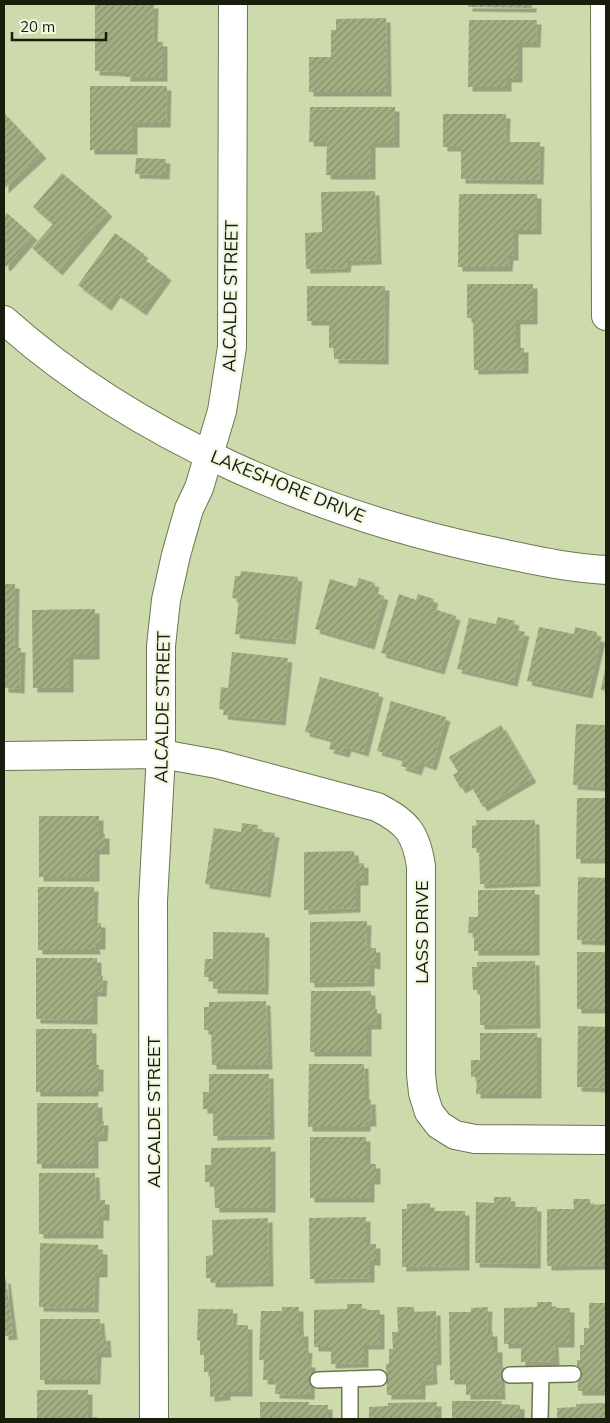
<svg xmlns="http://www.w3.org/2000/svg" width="610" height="1423" font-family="Mulish,sans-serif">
	<defs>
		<pattern id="building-hatch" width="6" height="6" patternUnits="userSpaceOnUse" patternTransform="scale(1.25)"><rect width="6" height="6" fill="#a3af83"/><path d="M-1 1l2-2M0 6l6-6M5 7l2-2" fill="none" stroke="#848e6a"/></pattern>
		<filter id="shadow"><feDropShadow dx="4.5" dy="4.5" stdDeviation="0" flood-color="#0004"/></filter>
	</defs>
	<rect width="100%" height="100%" fill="#cddaac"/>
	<g fill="url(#building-hatch)" filter="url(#shadow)">
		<polygon points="95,4 154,4 153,42 163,42 163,77 126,77 126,72 95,71"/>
		<polygon points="468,4 532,4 532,8 468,7"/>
		<polygon points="386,18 387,92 309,92 309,57 331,57 331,30 336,30 336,19"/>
		<polygon points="469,20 537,20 536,43 518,43 518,78 507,78 507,87 468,87"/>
		<polygon points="90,86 167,86 166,123 133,123 133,150 90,150"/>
		<polygon points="310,107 395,107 395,143 371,143 371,175 326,175 327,142 309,142"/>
		<polygon points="4,113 42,154 4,189"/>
		<polygon points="443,114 506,114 505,142 540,142 539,180 461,179 461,147 443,147"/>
		<polygon points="136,158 166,159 165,175 135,174"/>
		<polygon points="62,173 108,212 58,271 32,248 53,224 33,207"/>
		<polygon points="375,191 377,260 347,261 346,268 306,269 305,233 322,232 321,192"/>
		<polygon points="459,194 537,194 537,230 514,230 514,256 509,256 508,267 458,267"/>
		<polygon points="7,213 33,236 6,267 4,265 4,216"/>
		<polygon points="115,233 144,254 141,257 167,276 142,311 116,293 107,306 78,285"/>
		<polygon points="467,284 533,284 533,320 516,320 516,348 524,348 524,369 474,370 473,318 467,318"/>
		<polygon points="307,286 385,286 384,360 334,359 334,348 329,348 329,321 307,321"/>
		<polygon points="241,571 298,577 291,640 235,634 239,599 232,598 235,576 240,576"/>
		<polygon points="359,578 375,583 373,592 384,596 370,645 315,629 330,579 356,587"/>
		<polygon points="4,584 15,584 14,648 21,648 20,689 4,688"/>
		<polygon points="399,594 416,600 418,594 434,599 431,608 456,616 440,670 381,653"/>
		<polygon points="95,609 95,655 69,655 69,688 33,688 32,610"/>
		<polygon points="498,617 515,621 513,629 525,632 513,682 457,669 469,618 496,624"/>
		<polygon points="539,627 574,634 575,627 597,632 596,637 601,638 588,694 527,681"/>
		<polygon points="232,652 288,658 281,721 223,715 224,710 219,709 221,687 228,688"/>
		<polygon points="605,669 606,669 606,691 601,690"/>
		<polygon points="320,677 379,693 364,752 347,747 345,753 329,749 332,739 305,732"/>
		<polygon points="391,701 446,717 432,766 420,762 417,771 401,766 403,758 377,751"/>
		<polygon points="576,724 606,725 606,787 573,785"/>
		<polygon points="501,725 532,778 483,807 470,784 461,789 453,775 458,772 449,757"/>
		<polygon points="577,798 606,798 606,859 576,859"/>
		<polygon points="39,816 99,816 99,834 105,834 105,850 95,850 95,877 39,877"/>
		<polygon points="476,820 535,820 536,882 480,884 479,848 472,848 472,826 477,825"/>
		<polygon points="242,823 258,825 257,831 275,833 266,893 205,884 214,828 241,832"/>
		<polygon points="354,851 355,864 364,863 364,881 356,881 356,908 304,910 304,852"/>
		<polygon points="578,877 606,878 606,941 577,940"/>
		<polygon points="38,887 94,887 93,923 101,923 101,945 95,945 96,950 38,950"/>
		<polygon points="478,890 535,890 535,951 474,951 474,933 468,933 469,917 478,917"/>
		<polygon points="367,921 366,948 376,948 376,965 370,964 370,982 310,983 310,922"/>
		<polygon points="213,932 265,933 264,990 213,989 213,977 204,977 205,959 213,959"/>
		<rect x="577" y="952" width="29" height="57"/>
		<polygon points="36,958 97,958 97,976 103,976 102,992 93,992 93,1020 36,1019"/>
		<polygon points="535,961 536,1024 480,1025 480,990 473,990 472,967 477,967 477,962"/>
		<polygon points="311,991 371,991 371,1009 377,1009 377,1025 367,1025 367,1052 310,1052"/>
		<polygon points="266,1001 268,1065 212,1065 211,1030 204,1030 204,1007 209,1007 209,1002"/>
		<polygon points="578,1026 606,1027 606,1088 577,1087"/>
		<polygon points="36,1029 92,1029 92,1065 99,1065 99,1087 94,1087 94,1092 36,1092"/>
		<polygon points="480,1033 537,1033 537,1094 476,1094 477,1077 471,1077 471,1060 480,1060"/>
		<polygon points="309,1064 364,1064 365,1100 371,1100 372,1122 366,1122 366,1127 308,1127"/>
		<polygon points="209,1074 269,1074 270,1135 213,1136 213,1109 203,1109 203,1092 209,1092"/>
		<polygon points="37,1103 98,1103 98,1121 104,1121 103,1137 94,1137 94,1164 37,1164"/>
		<polygon points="310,1137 366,1137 366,1164 376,1164 376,1180 370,1180 370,1198 310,1198"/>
		<polygon points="271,1147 271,1208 215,1208 214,1182 205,1182 205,1165 211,1165 211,1148"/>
		<polygon points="39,1173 95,1173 96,1200 105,1200 105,1216 99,1216 99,1234 39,1234"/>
		<polygon points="494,1197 511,1197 510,1207 537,1207 536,1264 475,1263 476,1202 494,1203"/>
		<polygon points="573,1199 590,1199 590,1205 606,1204 606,1265 547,1266 547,1209 574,1209"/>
		<polygon points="430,1203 430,1211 465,1211 465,1266 402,1267 402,1209 407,1209 407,1204"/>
		<polygon points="366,1217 366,1244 376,1244 376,1261 370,1261 370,1278 310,1279 309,1218"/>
		<polygon points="268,1218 269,1282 211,1283 211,1278 206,1278 206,1256 213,1255 212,1220"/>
		<polygon points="40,1243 98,1245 98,1250 103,1250 103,1273 95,1273 94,1308 39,1307"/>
		<polygon points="4,1279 6,1279 13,1335 4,1336"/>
		<polygon points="537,1302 552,1302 552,1308 570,1308 570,1343 554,1343 555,1361 521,1362 521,1344 504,1344 504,1308 537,1307"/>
		<polygon points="589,1303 606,1303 606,1391 578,1391 577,1360 580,1360 580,1345 584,1345 584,1328 589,1328"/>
		<polygon points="347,1304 362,1304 362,1310 380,1310 380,1345 364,1345 364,1363 331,1364 331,1347 314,1347 314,1310 347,1309"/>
		<polygon points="282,1307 299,1307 299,1332 304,1332 304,1348 308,1349 307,1363 311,1363 310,1395 275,1394 276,1380 263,1380 264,1360 259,1360 261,1311 282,1311"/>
		<polygon points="397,1307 414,1307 414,1312 436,1311 437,1360 432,1361 433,1380 421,1381 421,1395 387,1395 386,1364 389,1364 389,1349 393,1349 392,1332 398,1332"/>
		<polygon points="488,1307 487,1332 493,1332 493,1348 498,1348 498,1363 500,1363 501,1395 466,1395 466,1380 450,1380 449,1312 471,1312 471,1308"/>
		<polygon points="198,1309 233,1309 232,1325 248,1325 248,1392 226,1392 226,1396 210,1397 210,1372 204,1372 204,1355 200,1355 200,1341 197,1340"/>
		<polygon points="40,1319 100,1319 101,1337 106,1336 107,1353 97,1353 96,1380 40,1380"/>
		<polygon points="37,1390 88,1390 88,1417 97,1417 97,1419 37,1419"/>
		<polygon points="452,1401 502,1401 501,1404 520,1405 520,1419 452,1419"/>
		<polygon points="260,1402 309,1402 309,1405 328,1405 328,1419 260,1419"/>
		<polygon points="437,1402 437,1419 369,1419 369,1407 388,1406 388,1403"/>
		<polygon points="606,1403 606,1419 557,1419 557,1408 576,1407 576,1404"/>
	</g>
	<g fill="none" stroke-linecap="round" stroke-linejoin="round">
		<defs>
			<g id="service">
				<polyline points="510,1375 573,1374"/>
				<polyline points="318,1380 379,1378"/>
				<polyline points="350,1419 350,1379"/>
				<polyline points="540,1419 541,1375"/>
			</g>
			<g id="minor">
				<polyline points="605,4 606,316"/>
				<path d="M 4,320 C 136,438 319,515 491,551 C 529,559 567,568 606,570"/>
				<path d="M 4,756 L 161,754 L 217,764 L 377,807 C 407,822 416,833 421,866 L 421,1074 L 423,1093 L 429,1112 L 439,1125 L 455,1135 L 475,1139 L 606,1140"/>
				<polyline points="154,1419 153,901 161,754 161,646 166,600 176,555 189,509 199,488 222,411 232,347 233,4"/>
			</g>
		</defs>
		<use href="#service" stroke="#6c774d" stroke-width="18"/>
		<use href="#minor" stroke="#6c774d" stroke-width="30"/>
		<use href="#service" stroke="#fff" stroke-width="15"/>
		<use href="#minor" stroke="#fff" stroke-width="28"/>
	</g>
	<g text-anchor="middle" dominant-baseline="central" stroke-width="4.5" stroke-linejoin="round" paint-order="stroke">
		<g font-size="18" fill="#191d0c" stroke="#f1f8e1">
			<text transform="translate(230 296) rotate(-89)">ALCALDE STREET</text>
			<text transform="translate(288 486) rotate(22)">LAKESHORE DRIVE</text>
			<text transform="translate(162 707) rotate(-89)">ALCALDE STREET</text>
			<text transform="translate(421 932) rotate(-90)">LASS DRIVE</text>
			<text transform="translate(153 1112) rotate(-90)">ALCALDE STREET</text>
		</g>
	</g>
	<rect width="610" height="1423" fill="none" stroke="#191d0c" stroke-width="10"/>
	<path d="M12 32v8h94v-8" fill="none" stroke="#191d0c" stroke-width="2.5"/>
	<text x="20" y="32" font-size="15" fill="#191d0c" stroke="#f1f8e1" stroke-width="4" paint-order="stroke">20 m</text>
</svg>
